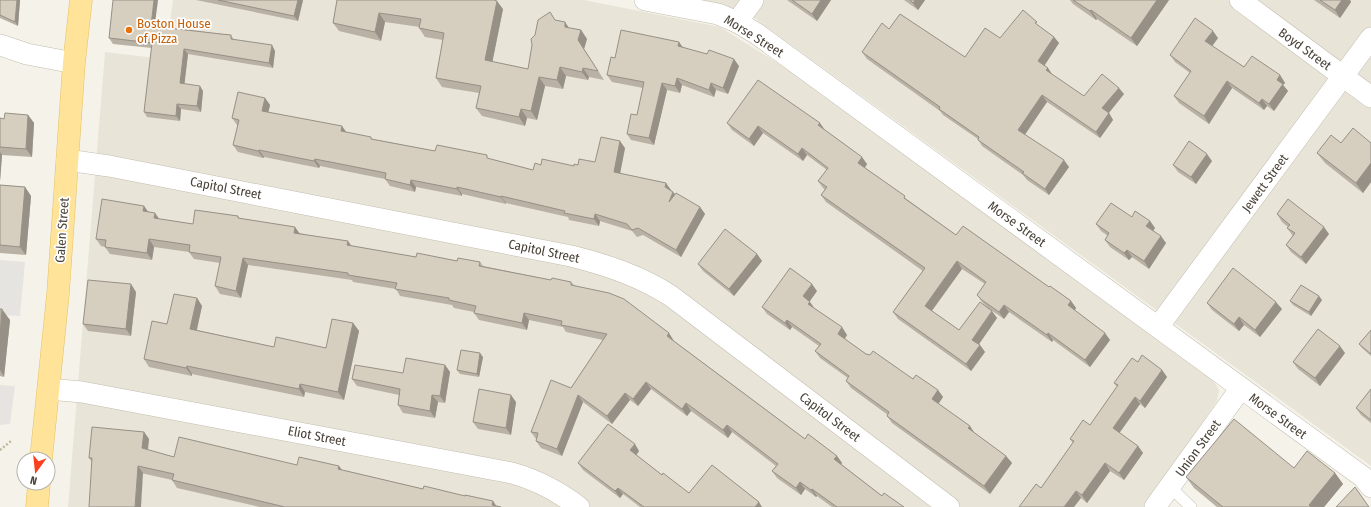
<svg xmlns="http://www.w3.org/2000/svg" width="1371" height="507" font-family="'Fira Sans Condensed',sans-serif">
	<rect width="100%" height="100%" fill="#f5f2ea"/>
	<g fill="#e9e4d8">
		<polygon points="173,0 584,0 720,27 837,100 1212,378 1219,390 1217,401 1145,507 68,507 105,52 165,59"/>
		<polygon points="678,0 1371,0 1371,466 749,14"/>
	</g>
	<g fill="#e6e4e1">
		<polygon points="0,260 25,262 20,316 0,315"/>
		<polygon points="0,385 15,386 10,424 0,425"/>
	</g>
	<g fill="none" stroke-linecap="round" stroke-linejoin="round">
		<defs>
			<polyline id="lane" points="1170,487 1191,507"/>
			<g id="street">
				<polyline points="645,0 718,14 737,22 757,34 1363,477 1371,487"/>
				<polyline points="1240,0 1371,97"/>
				<polyline points="737,22 753,0"/>
				<polyline points="0,45 27,54 74,63"/>
				<path d="M 67,160 L 109,166 L 571,256 C 607,265 640,276 671,296 L 949,507"/>
				<polyline points="1158,327 1371,38"/>
				<path d="M 48,389 L 82,392 L 512,473 C 537,480 558,491 579,507"/>
				<polyline points="1155,507 1241,388"/>
			</g>
			<g id="primary">
				<polyline points="41,459 58,294 74,63 81,0"/>
				<polyline points="37,507 39,483"/>
			</g>
		</defs>
		<use href="#lane" stroke="#c3bdaf" stroke-width="12"/>
		<use href="#street" stroke="#c3bdaf" stroke-width="22"/>
		<use href="#primary" stroke="#e4c168" stroke-width="23"/>
		<polyline stroke="#c2b69d" stroke-width="2.5" stroke-dasharray="2 2" stroke-linecap="butt" points="0,450 11,441"/>
		<use href="#lane" stroke="#fff" stroke-width="11"/>
		<use href="#street" stroke="#fff" stroke-width="21"/>
		<use href="#primary" stroke="#fee399" stroke-width="22"/>
	</g>
	<g fill="#b8b1a4" fill-rule="evenodd">
		<polygon points="0,0 20,0 18,26 0,18"/>
		<polygon points="196,0 303,0 298,21"/>
		<polygon points="337,0 503,9 492,62 528,69 535,35 550,12 555,20 569,28 581,30 587,39 584,49 604,80 589,77 588,80 566,76 563,89 545,86 537,120 527,118 525,126 482,116 476,108 479,93 442,87 436,78 443,40 425,37 419,28 420,27 385,22 381,41 339,31 333,23"/>
		<polygon points="787,0 831,0 817,21"/>
		<polygon points="904,0 925,0 918,10"/>
		<polygon points="1070,0 1169,0 1137,46 1097,19 1096,20 1073,4"/>
		<polygon points="1314,0 1350,0 1351,2 1340,18"/>
		<polygon points="155,26 231,35 234,40 275,51 273,68 188,54 184,84 203,91 201,112 181,109 180,121 147,117 144,112 152,48 113,44 109,38"/>
		<polygon points="1040,27 1054,37 1059,43 1044,65 1048,68 1052,75 1084,96 1124,94 1109,113 1113,120 1100,138 1047,102 1025,135 1069,167 1049,195 1027,180 1023,175 982,146 978,139 943,115 940,111 867,59 862,52 965,57 1000,38"/>
		<polygon points="1218,38 1212,46 1244,67 1280,75 1285,83 1283,85 1288,91 1274,111 1267,106 1264,110 1232,88 1209,124 1179,103 1174,96 1190,73 1175,62 1170,55"/>
		<polygon points="679,42 682,47 739,66 728,94 716,90 714,97 682,85 680,93 667,90 654,145 631,140 627,134 637,115 643,88 612,82 607,75 615,58"/>
		<polygon points="265,98 270,105 268,112 373,139 435,151 490,159 533,170 541,165 574,166 578,165 595,162 625,148 620,173 671,190 675,194 700,207 705,214 681,257 643,235 637,237 632,231 600,221 599,226 569,220 568,217 506,203 506,204 462,194 462,196 416,187 415,192 390,186 385,179 320,166 319,168 264,157 263,158 238,152 233,145 238,126 237,125 232,118"/>
		<polygon points="28,115 34,123 32,157 2,155 0,181 0,118 4,119"/>
		<path d="M 727,123 L 825,130 L 867,164 L 865,168 L 908,200 L 956,235 L 1049,287 L 1071,301 L 1076,308 L 1075,310 L 1110,340 L 1090,367 L 1053,340 L 1052,342 L 1009,312 L 1004,319 L 988,308 L 997,318 L 979,344 L 985,352 L 971,371 L 898,319 L 893,312 L 923,271 L 826,202 L 821,195 L 825,190 L 823,188 L 818,181 L 827,170 L 807,155 L 803,161 L 763,133 L 754,146 L 732,130 ZM 962,269 L 985,284 L 977,295 L 982,302 L 987,307 L 959,330 L 932,311 Z"/>
		<polygon points="1341,143 1371,143 1371,182 1363,193 1325,163 1317,153"/>
		<polygon points="1212,161 1196,184 1178,172 1173,165"/>
		<polygon points="0,185 25,187 31,196 26,255 0,253"/>
		<polygon points="144,206 148,212 159,219 193,224 238,216 239,218 352,246 416,257 480,262 483,266 551,280 571,282 574,285 674,341 805,439 837,456 842,463 841,464 882,496 904,507 832,507 817,496 816,497 805,489 801,495 777,478 772,471 776,466 732,432 728,438 691,411 687,416 651,389 638,406 630,400 612,424 583,402 562,456 541,448 536,441 536,439 531,432 571,388 603,340 566,332 563,327 529,320 527,330 479,320 474,313 474,312 454,308 452,305 400,296 396,289 353,282 352,280 248,265 241,298 220,294 215,286 220,263 194,259 189,252 154,247 152,260 110,254 105,247 101,246 96,239"/>
		<polygon points="1277,214 1329,234 1306,264 1291,252 1286,245 1293,236 1287,228 1288,227 1282,222"/>
		<polygon points="1132,217 1150,221 1155,228 1153,231 1166,243 1149,269 1132,257 1129,260 1110,247 1105,240 1108,236 1101,231 1096,224"/>
		<polygon points="757,254 762,261 734,296 703,271 698,264"/>
		<polygon points="817,291 809,301 814,308 847,335 845,339 866,354 913,379 938,390 943,397 938,404 970,426 974,433 1006,456 1012,463 990,494 892,423 887,416 888,415 851,388 846,381 848,378 820,358 815,351 819,346 792,327 790,330 767,314 762,307"/>
		<polygon points="136,292 131,336 88,331 83,324"/>
		<polygon points="197,298 202,306 197,330 274,347 326,348 353,323 359,331 344,400 305,392 304,397 192,374 192,376 149,367 144,359 167,324"/>
		<polygon points="1322,300 1311,316 1293,305 1290,301"/>
		<polygon points="1207,303 1282,309 1260,337 1244,325 1239,331 1212,310"/>
		<polygon points="0,309 10,320 4,377 0,376"/>
		<polygon points="1371,330 1371,356 1362,348 1359,344"/>
		<polygon points="1345,353 1320,386 1298,369 1293,362"/>
		<polygon points="483,357 479,377 460,374 457,370"/>
		<polygon points="1138,362 1162,370 1167,377 1145,408 1140,404 1119,433 1138,446 1143,453 1124,480 1110,471 1087,503 1081,498 1041,488 1073,443 1070,439 1090,425 1117,387 1114,383"/>
		<polygon points="445,365 450,372 445,403 438,402 435,418 403,413 398,405 399,395 357,386 352,379 403,373"/>
		<polygon points="1371,389 1371,423 1361,415 1356,408"/>
		<polygon points="516,402 511,435 478,429 473,422"/>
		<polygon points="144,432 149,439 148,450 174,457 297,465 339,466 342,470 501,507 260,507 177,488 172,480 92,462 89,458"/>
		<polygon points="639,451 636,455 662,475 689,493 762,507 640,507 623,494 620,498 583,470 578,463"/>
		<polygon points="1294,468 1335,473 1343,484 1324,507 1217,507 1194,488 1186,477"/>
	</g>
	<g fill="#969086">
		<polygon points="17,0 20,0 18,26 15,22"/>
		<polygon points="154,0 158,0 154,31 151,26"/>
		<polygon points="298,0 303,0 298,21 294,16"/>
		<polygon points="821,0 831,0 817,21 812,14"/>
		<polygon points="915,0 925,0 918,10 913,3"/>
		<polygon points="1157,0 1169,0 1137,46 1131,38"/>
		<polygon points="1342,0 1350,0 1351,2 1340,18 1335,10"/>
		<polygon points="497,1 503,9 491,69 485,60"/>
		<polygon points="1091,10 1097,19 1096,20 1090,11"/>
		<polygon points="379,13 385,22 381,41 375,32"/>
		<polygon points="565,22 571,31 565,27"/>
		<polygon points="581,30 587,39 584,49 604,80 578,40"/>
		<polygon points="1213,31 1218,38 1210,49 1205,41"/>
		<polygon points="1054,37 1059,43 1043,68 1038,61"/>
		<polygon points="679,42 684,49 678,46"/>
		<polygon points="272,45 275,51 273,68 269,63"/>
		<polygon points="184,49 188,54 184,88 180,83"/>
		<polygon points="734,59 739,66 728,94 723,88"/>
		<polygon points="560,67 566,76 563,89 557,80"/>
		<polygon points="583,68 589,77 588,80 582,72"/>
		<polygon points="1048,68 1052,74 1050,77 1046,70"/>
		<polygon points="1280,75 1285,83 1283,85 1288,91 1274,111 1269,104 1277,80"/>
		<polygon points="539,77 545,86 537,120 531,111"/>
		<polygon points="677,78 682,85 680,93 675,86"/>
		<polygon points="1227,81 1232,88 1209,124 1204,116"/>
		<polygon points="662,83 667,90 654,145 649,138"/>
		<polygon points="711,83 716,90 714,97 709,90"/>
		<polygon points="200,86 203,91 201,112 197,106"/>
		<polygon points="1119,88 1124,94 1107,115 1102,108"/>
		<polygon points="1042,95 1047,102 1023,137 1018,130"/>
		<polygon points="265,98 270,105 267,118 262,111"/>
		<polygon points="1262,99 1267,106 1264,110 1259,103"/>
		<polygon points="177,104 181,109 180,121 176,116"/>
		<polygon points="521,109 527,118 525,126 519,117"/>
		<polygon points="1109,113 1113,120 1100,138 1096,132"/>
		<polygon points="28,115 34,123 32,157 26,149"/>
		<polygon points="820,123 825,130 818,125"/>
		<polygon points="342,126 347,133 341,131"/>
		<polygon points="758,126 763,133 754,146 749,139"/>
		<polygon points="620,141 625,148 619,179 614,172"/>
		<polygon points="802,148 807,155 803,161 798,154"/>
		<polygon points="259,150 264,157 263,158 258,151"/>
		<polygon points="0,152 2,155 0,181"/>
		<polygon points="1207,154 1212,161 1196,184 1191,177"/>
		<polygon points="862,157 867,164 863,170 858,163"/>
		<polygon points="315,159 320,166 319,168 314,161"/>
		<polygon points="1064,160 1069,167 1049,195 1045,189"/>
		<polygon points="1371,163 1371,182 1363,193 1356,183"/>
		<polygon points="411,180 416,187 415,192 410,185"/>
		<polygon points="666,183 671,190 670,194 665,187"/>
		<polygon points="25,187 31,196 26,255 20,247"/>
		<polygon points="457,187 462,194 462,196 457,189"/>
		<polygon points="673,192 678,199 669,202"/>
		<polygon points="501,196 506,203 506,204 501,197"/>
		<polygon points="144,206 149,213 143,211"/>
		<polygon points="700,207 705,214 681,257 676,250"/>
		<polygon points="155,213 160,220 154,218"/>
		<polygon points="595,214 600,221 599,226 594,219"/>
		<polygon points="1150,221 1155,228 1151,234 1146,226"/>
		<polygon points="295,227 300,234 294,233"/>
		<polygon points="1324,227 1329,234 1306,264 1301,257"/>
		<polygon points="1161,236 1166,243 1149,269 1144,261"/>
		<polygon points="149,239 154,247 152,260 147,253"/>
		<polygon points="348,241 353,248 347,245"/>
		<polygon points="1127,250 1132,257 1129,260 1124,253"/>
		<polygon points="757,254 762,261 734,296 729,289"/>
		<polygon points="243,258 248,265 241,298 236,291"/>
		<polygon points="957,261 962,269 930,313 925,306"/>
		<polygon points="131,284 136,292 131,336 126,329"/>
		<polygon points="812,284 817,291 808,304 803,296"/>
		<polygon points="1319,296 1322,300 1311,316 1309,312"/>
		<polygon points="197,298 202,306 195,337 190,329"/>
		<polygon points="1071,301 1076,308 1073,313 1068,305"/>
		<polygon points="810,302 815,309 808,304"/>
		<polygon points="1276,302 1282,309 1260,337 1255,330"/>
		<polygon points="1004,305 1009,312 1004,319 999,312"/>
		<polygon points="2,309 10,320 4,377 0,370 0,336"/>
		<polygon points="992,311 997,318 977,347 972,340"/>
		<polygon points="524,313 529,320 527,330 522,323"/>
		<polygon points="1239,317 1244,325 1239,331 1234,324"/>
		<polygon points="787,320 792,327 790,330 785,323"/>
		<polygon points="353,323 359,331 344,400 338,392"/>
		<polygon points="842,327 847,335 843,341 838,334"/>
		<polygon points="669,333 674,341 667,336"/>
		<polygon points="1048,333 1053,340 1052,342 1047,335"/>
		<polygon points="1105,333 1110,340 1090,367 1085,360"/>
		<polygon points="980,345 985,352 971,371 966,364"/>
		<polygon points="1340,346 1345,353 1320,386 1315,378"/>
		<polygon points="480,353 483,357 479,377 477,374"/>
		<polygon points="445,365 450,372 445,403 440,396"/>
		<polygon points="187,366 192,374 192,376 186,368"/>
		<polygon points="1162,370 1167,377 1145,408 1140,401"/>
		<polygon points="646,382 651,389 638,406 633,399"/>
		<polygon points="300,384 305,392 304,397 299,389"/>
		<polygon points="938,390 943,397 937,406 932,399"/>
		<polygon points="625,393 630,400 612,424 607,416"/>
		<polygon points="432,395 438,402 435,418 430,411"/>
		<polygon points="511,395 516,402 511,435 506,428"/>
		<polygon points="578,395 583,402 562,456 557,449"/>
		<polygon points="1135,397 1140,404 1118,435 1113,428"/>
		<polygon points="686,403 691,411 687,416 682,409"/>
		<polygon points="727,425 732,432 728,438 723,430"/>
		<polygon points="970,426 975,434 968,428"/>
		<polygon points="144,432 149,439 147,455 142,448"/>
		<polygon points="635,444 639,451 635,457 630,450"/>
		<polygon points="1138,446 1143,453 1124,480 1119,473"/>
		<polygon points="837,456 842,463 840,466 834,459"/>
		<polygon points="1006,456 1012,463 990,494 984,486"/>
		<polygon points="1105,463 1110,471 1087,503 1082,495"/>
		<polygon points="138,466 143,473 141,507 135,507"/>
		<polygon points="339,466 344,473 338,469"/>
		<polygon points="1335,473 1343,484 1324,507 1310,507 1309,505"/>
		<polygon points="800,482 805,489 801,495 796,488"/>
		<polygon points="618,488 623,494 620,498 615,491"/>
		<polygon points="812,489 817,496 816,497 811,490"/>
		<polygon points="1076,491 1081,498 1074,507 1064,507"/>
		<polygon points="493,501 497,507 492,505"/>
		<polygon points="759,502 762,507 755,507"/>
	</g>
	<g fill="#d6cebf" stroke="#969086">
		<polygon points="0,0 17,0 15,22 0,15"/>
		<polygon points="113,0 154,0 151,26 221,34 231,35 231,39 272,45 269,63 184,49 180,83 200,86 197,106 177,104 176,116 144,112 152,43 109,38"/>
		<polygon points="218,0 298,0 294,16"/>
		<polygon points="337,0 494,0 497,1 485,60 528,69 532,45 531,39 535,35 538,20 550,12 555,20 565,22 565,27 581,30 578,40 598,71 583,68 582,72 560,67 557,80 539,77 531,111 521,109 519,117 476,108 481,86 436,78 444,33 419,28 421,19 379,13 375,32 333,23"/>
		<polygon points="792,0 821,0 812,14"/>
		<polygon points="910,0 915,0 913,3"/>
		<polygon points="1073,0 1157,0 1131,38 1091,10 1090,11"/>
		<polygon points="1320,0 1342,0 1335,10"/>
		<polygon points="1023,10 1037,22 1035,23 1054,37 1038,61 1048,68 1046,70 1084,96 1102,74 1119,88 1102,108 1109,113 1096,132 1042,95 1018,130 1064,160 1045,189 1022,173 1024,172 978,140 979,137 939,109 940,107 862,52 882,23 889,29 900,14 965,57 985,28 1000,38"/>
		<polygon points="1195,18 1213,31 1205,41 1244,67 1252,56 1280,75 1277,80 1283,84 1269,104 1262,99 1259,103 1227,81 1204,116 1174,96 1191,71 1170,55"/>
		<polygon points="621,30 679,42 678,46 707,54 709,50 734,59 723,88 711,83 709,90 677,78 675,86 662,83 649,138 627,134 631,114 637,115 644,82 607,75 611,57 615,58"/>
		<polygon points="758,80 820,123 818,125 862,157 858,163 905,196 904,198 956,235 963,226 1049,287 1050,286 1071,301 1068,305 1105,333 1085,360 1048,333 1047,335 1004,305 999,312 982,300 977,295 986,282 957,261 925,306 959,330 980,302 992,311 972,340 980,345 966,364 893,312 925,268 821,195 827,187 818,181 828,168 802,148 798,154 758,126 749,139 727,123"/>
		<polygon points="238,92 265,98 262,111 342,126 341,131 371,137 371,139 435,151 437,145 487,155 487,158 533,170 535,163 541,165 542,159 574,166 574,164 578,165 579,159 595,162 601,137 620,141 614,172 666,183 665,187 673,192 669,202 676,193 700,207 676,250 638,228 632,230 627,224 595,214 594,219 564,213 565,211 501,196 501,197 457,187 457,189 411,180 410,185 385,179 386,173 315,159 314,161 259,150 258,151 233,145 239,120 232,118"/>
		<polygon points="5,113 28,115 26,149 0,147 0,118 4,119"/>
		<polygon points="1353,128 1371,143 1371,163 1356,183 1317,153 1331,135 1341,143"/>
		<polygon points="1189,141 1207,154 1191,177 1173,165"/>
		<polygon points="0,185 25,187 20,247 0,245"/>
		<polygon points="102,199 144,206 143,211 155,213 154,218 193,224 195,210 238,216 238,218 295,227 294,233 348,241 347,245 416,257 417,253 457,261 458,258 480,262 479,266 551,280 552,278 571,282 571,285 609,293 624,299 669,333 667,336 805,439 808,434 837,456 834,459 882,496 884,493 904,507 837,507 812,489 811,490 800,482 796,488 772,471 778,464 727,425 723,430 686,403 682,409 646,382 633,399 625,393 607,416 578,395 557,449 536,441 538,433 531,432 551,380 571,388 607,334 561,325 562,321 524,313 522,323 474,313 476,306 449,300 449,298 395,289 397,283 348,275 348,273 243,258 236,291 215,286 221,257 189,252 190,245 149,239 147,253 105,247 106,240 96,239"/>
		<polygon points="1288,199 1324,227 1301,257 1286,245 1295,233 1287,228 1290,225 1277,214"/>
		<polygon points="1111,203 1132,217 1135,211 1150,221 1146,226 1161,236 1144,261 1127,250 1124,253 1105,240 1109,233 1096,224"/>
		<polygon points="725,229 757,254 729,289 698,264"/>
		<polygon points="790,268 812,284 803,296 810,302 808,304 842,327 838,334 866,354 870,355 873,351 913,379 916,375 938,390 932,399 970,426 968,428 1006,456 984,486 887,416 889,412 846,381 849,376 815,351 821,344 787,320 785,323 762,307"/>
		<polygon points="1233,268 1276,302 1255,330 1239,317 1234,324 1207,303"/>
		<polygon points="88,280 131,284 126,329 83,324"/>
		<polygon points="1301,285 1319,296 1309,312 1290,301"/>
		<polygon points="174,294 197,298 190,329 274,347 276,337 326,348 332,319 353,323 338,392 300,384 299,389 187,366 186,368 144,359 152,321 167,324"/>
		<polygon points="0,309 2,309 0,336"/>
		<polygon points="1318,329 1340,346 1315,378 1293,362"/>
		<polygon points="1371,330 1371,354 1359,344"/>
		<polygon points="461,350 480,353 477,374 457,370"/>
		<polygon points="1142,355 1162,370 1140,401 1135,397 1113,428 1138,446 1119,473 1105,463 1082,495 1076,491 1064,507 1019,507 1036,484 1041,488 1074,441 1070,439 1083,420 1090,425 1118,385 1114,383 1132,358 1138,362"/>
		<polygon points="406,358 445,365 440,396 432,395 430,411 398,405 400,389 352,379 355,365 403,373"/>
		<polygon points="479,389 511,395 506,428 473,422"/>
		<polygon points="1371,389 1371,420 1356,408"/>
		<polygon points="1234,419 1294,468 1307,451 1335,473 1309,505 1311,507 1223,507 1186,477"/>
		<polygon points="608,424 635,444 630,450 662,475 663,473 689,493 712,465 759,502 755,507 644,507 618,488 615,491 578,463"/>
		<polygon points="92,427 144,432 142,448 174,457 179,437 297,465 299,457 339,466 338,469 423,489 424,486 465,496 465,495 493,501 492,505 501,507 285,507 172,480 174,474 138,466 135,507 89,507 92,458 89,458"/>
		<polygon points="1355,487 1369,507 1336,507"/>
	</g>
	<circle fill="#e8710a" stroke="#fff" stroke-width="1.5" cx="129" cy="30" r="4"/>
	<g text-anchor="middle" dominant-baseline="central" stroke-width="3.5" stroke-linejoin="round" paint-order="stroke">
		<g font-size="13" fill="#c56008" stroke="#fff" text-anchor="start">
			<text x="137" y="23">Boston House<tspan x="137" dy="15">of Pizza</tspan></text>
		</g>
		<g font-size="13" fill="#494238" stroke="#fff">
			<text transform="translate(754 36) rotate(32)">Morse Street</text>
			<text transform="translate(1305 49) rotate(36)">Boyd Street</text>
			<text transform="translate(1265 183) rotate(-54)">Jewett Street</text>
			<text transform="translate(226 188) rotate(11)">Capitol Street</text>
			<text transform="translate(1017 224) rotate(36)">Morse Street</text>
			<text transform="translate(62 230) rotate(-86)">Galen Street</text>
			<text transform="translate(544 251) rotate(12)">Capitol Street</text>
			<text transform="translate(1278 416) rotate(36)">Morse Street</text>
			<text transform="translate(830 417) rotate(37)">Capitol Street</text>
			<text transform="translate(317 436) rotate(11)">Eliot Street</text>
			<text transform="translate(1198 448) rotate(-54)">Union Street</text>
		</g>
	</g>
	<g transform="translate(36 471) rotate(195)"><circle r="19" fill="#ffffff" stroke="#b6b3af"/>
	<path d="M0-3L7 15L0 10L-7 15Z" fill="#fa401c"/>
	<text y="-6" font-size="11" font-weight="bold" text-anchor="middle" fill="#494238">N</text>
	</g>
</svg>
